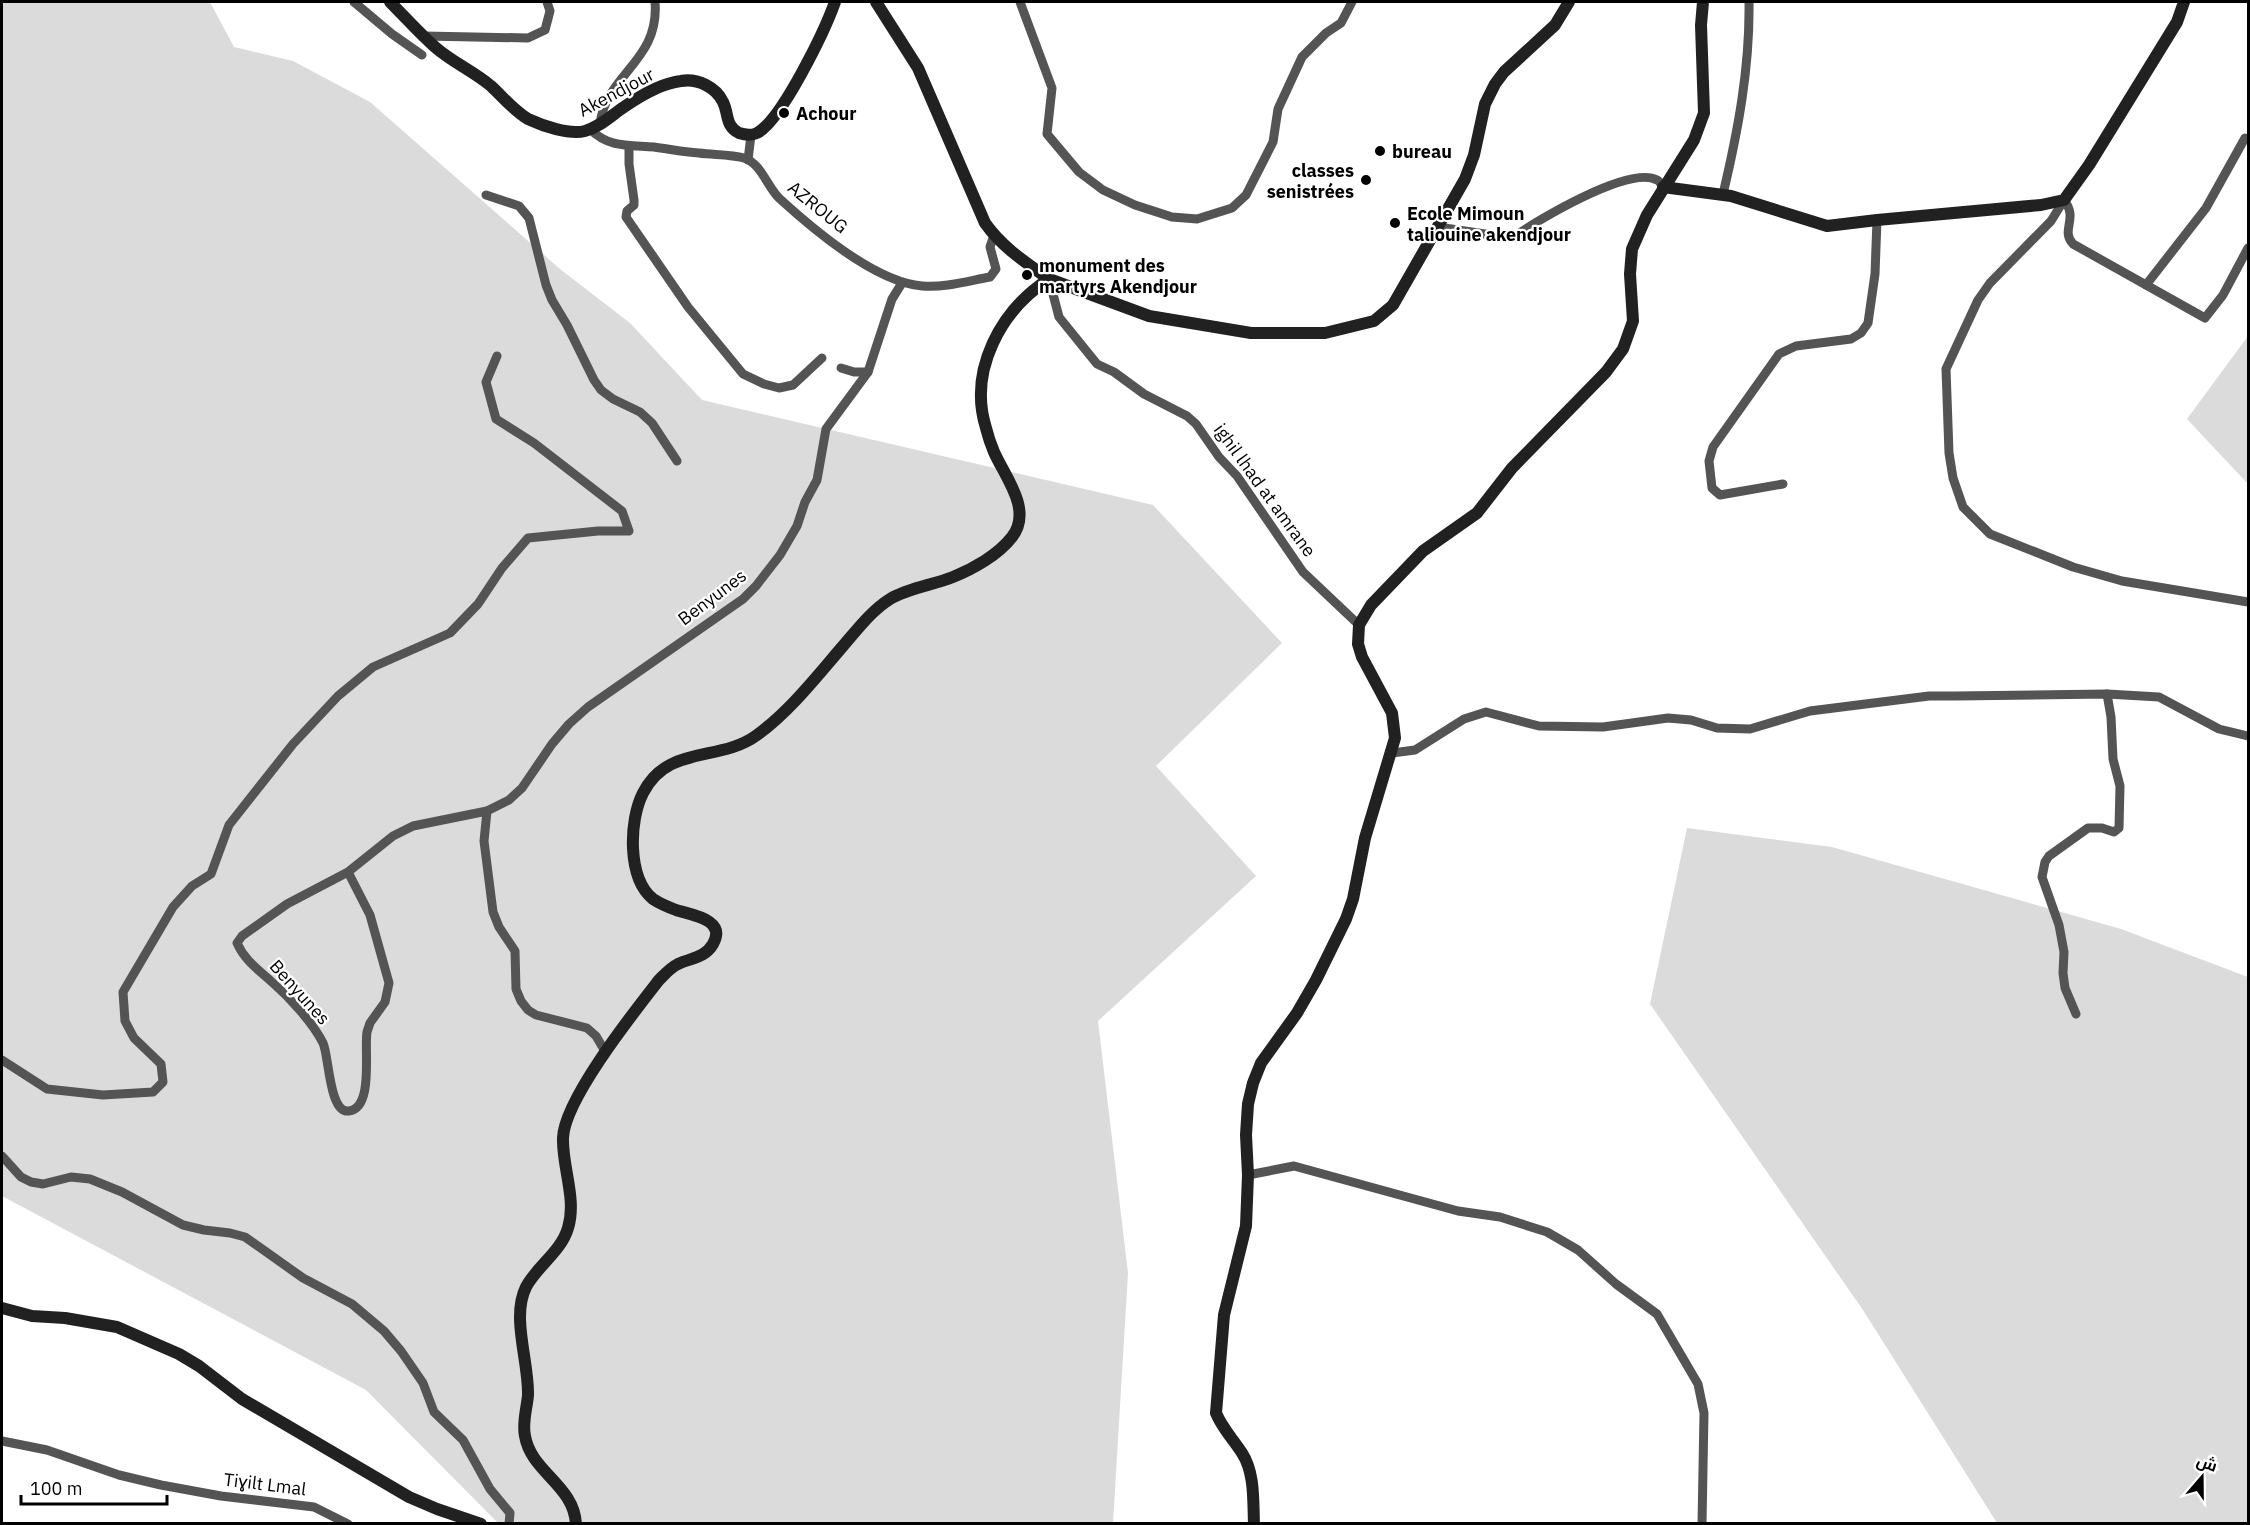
<svg xmlns="http://www.w3.org/2000/svg" width="2250" height="1525" font-family="'IBM Plex Sans',Cairo,sans-serif">
	<rect width="100%" height="100%" fill="#fff"/>
	<g fill="#dbdbdb">
		<polygon points="2,2 210,2 234,47 293,61 370,102 560,269 630,323 702,400 1153,505 1282,643 1156,766 1256,876 1098,1021 1128,1273 1113,1523 498,1523 366,1390 2,1196"/>
		<polygon points="2248,336 2248,484 2187,419"/>
		<polygon points="1687,828 1832,847 2121,929 2248,977 2248,1523 1997,1523 1863,1310 1650,1004"/>
	</g>
	<g fill="none" stroke-linecap="round" stroke-linejoin="round">
		<g stroke="#545454" stroke-width="9">
			<polyline points="354,2 392,34 422,55"/>
			<polyline points="1020,2 1052,88 1047,134 1079,172 1103,190 1135,205 1172,217 1197,219 1232,208 1246,195 1273,142 1278,109 1302,57 1326,33 1341,23 1352,2"/>
			<polyline points="424,36 528,38 545,30 550,11 547,2"/>
			<path d="M 600,124 C 606,74 660,61 655,2"/>
			<path d="M 590,129 C 608,148 630,145 654,147 C 669,149 684,152 699,153 C 714,155 730,154 744,158 C 762,164 767,187 780,199 C 814,230 875,282 922,286 C 944,288 968,281 990,277 L 996,269 L 990,247 L 994,235"/>
			<polyline points="629,146 629,164 634,200 634,205 627,211 626,217 688,307 743,374 764,384 779,388 793,385 822,358"/>
			<polyline points="748,160 751,135"/>
			<path d="M 1723,194 C 1738,131 1750,67 1749,2"/>
			<polyline points="486,195 519,206 529,218 546,285 552,300 567,325 594,380 601,390 613,399 640,412 652,423 677,461"/>
			<path d="M 1438,227 L 1512,238 C 1536,221 1629,165 1657,180 C 1660,181 1661,185 1663,187"/>
			<path d="M 2248,248 L 2223,295 L 2205,318 L 2073,244 C 2060,230 2079,219 2064,200 L 2051,221 L 1990,283 L 1978,300 L 1946,369 L 1949,453 L 1953,478 L 1963,507 L 1990,534 L 2073,567 L 2122,581 L 2248,602"/>
			<polyline points="1049,279 1059,317 1097,364 1114,372 1144,394 1187,416 1196,424 1219,457 1237,476 1303,572 1359,625"/>
			<polyline points="2146,285 2206,208 2245,138"/>
			<polyline points="841,368 854,372 868,372"/>
			<polyline points="1783,484 1720,495 1712,488 1709,461 1713,447 1779,354 1796,346 1851,339 1861,333 1868,323 1875,274 1877,220"/>
			<polyline points="1392,753 1415,750 1464,719 1486,712 1539,726 1603,727 1668,718 1691,720 1717,728 1750,729 1810,711 1929,696 1956,696 2107,694 2159,697 2219,729 2248,736"/>
			<polyline points="487,811 484,841 493,912 499,927 515,951 516,989 521,1001 528,1010 536,1015 587,1028 596,1036 606,1053"/>
			<path d="M 348,872 L 370,915 L 389,983 L 385,1002 L 370,1023 L 367,1032 C 364,1049 374,1108 349,1111 C 329,1114 329,1055 323,1043 C 313,1023 290,998 273,983 C 259,970 245,961 237,943 L 242,936 L 287,904 L 348,872 L 393,836 L 413,826 L 487,811 L 509,800 L 522,788 L 552,744 L 569,724 L 588,707 L 743,599 L 756,586 L 780,555 L 797,526 L 805,502 L 817,480 L 826,429 L 868,372 L 892,299 L 902,283"/>
			<polyline points="2076,1014 2065,988 2063,973 2064,952 2059,925 2042,877 2045,862 2049,856 2088,828 2102,828 2114,832 2119,828 2120,786 2113,759 2111,717 2107,694"/>
			<polyline points="2,1060 47,1089 103,1095 153,1092 163,1082 161,1064 134,1038 125,1021 123,992 173,907 192,886 211,874 229,825 293,744 338,696 373,667 450,633 478,604 502,568 528,538 598,531 629,531 622,511 534,443 496,419 486,382 497,356"/>
			<polyline points="2,1156 21,1177 31,1182 43,1184 71,1177 90,1179 122,1192 183,1225 204,1230 230,1233 245,1237 303,1278 352,1304 384,1331 401,1351 423,1383 434,1412 463,1440 490,1489 510,1513 509,1524"/>
			<polyline points="1248,1175 1294,1166 1458,1211 1500,1217 1547,1232 1578,1250 1616,1284 1657,1314 1698,1384 1704,1413 1702,1524"/>
			<polyline points="2,1441 47,1450 119,1475 161,1485 221,1496 314,1507 348,1524"/>
		</g>
		<g stroke="#212121" stroke-width="12">
			<path d="M 390,2 C 405,17 419,33 435,47 C 452,62 473,71 491,86 C 503,97 514,111 528,119 C 543,126 569,135 585,131 C 600,127 612,115 624,107 C 640,96 662,83 681,81 C 697,78 716,87 723,102 C 729,114 725,126 739,133 C 745,135 751,136 757,133 C 782,120 825,30 835,2"/>
			<path d="M 876,2 L 918,68 L 985,223 C 1002,247 1025,262 1049,279"/>
			<polyline points="1663,187 1731,196 1827,226 1877,220 2041,205 2064,200 2089,165 2177,22 2184,2"/>
			<polyline points="2,1308 32,1316 65,1318 117,1327 179,1354 199,1366 242,1399 409,1497 437,1509 481,1524"/>
			<path d="M 576,1524 C 574,1485 531,1472 525,1436 C 522,1423 527,1408 528,1395 C 529,1362 511,1317 526,1287 C 537,1266 561,1252 568,1228 C 577,1199 562,1167 563,1138 C 564,1100 634,1012 659,980 C 665,974 670,968 678,964 C 691,958 705,958 713,944 C 727,919 691,915 676,910 C 668,907 659,903 653,899 C 627,878 629,820 643,793 C 668,744 719,763 757,735 C 790,711 817,676 843,646 C 857,630 871,611 890,599 C 908,588 933,585 953,577 C 973,569 998,555 1012,537 C 1033,510 1005,477 994,452 C 991,445 988,436 986,428 C 968,370 1001,310 1049,279 L 1149,316 L 1251,333 L 1325,333 L 1374,321 L 1393,305 L 1465,179 L 1474,155 L 1485,104 L 1495,84 L 1504,72 L 1555,25 L 1569,2"/>
			<path d="M 1254,1524 C 1253,1501 1255,1473 1242,1453 C 1233,1439 1222,1428 1216,1413 L 1224,1315 L 1246,1226 L 1248,1175 L 1246,1135 L 1248,1104 L 1253,1083 L 1261,1063 L 1297,1013 L 1316,980 L 1346,919 L 1353,899 L 1365,838 L 1395,738 L 1392,713 L 1362,657 L 1358,644 L 1359,625 L 1371,605 L 1423,551 L 1477,513 L 1512,468 L 1606,372 L 1623,349 L 1633,321 L 1630,274 L 1632,249 L 1647,215 L 1694,140 L 1704,113 L 1701,25 L 1703,2"/>
		</g>
	</g>
	<g fill="#000" stroke="#fff" stroke-width="2">
		<circle cx="784" cy="113" r="6"/>
		<circle cx="1380" cy="151" r="6"/>
		<circle cx="1366" cy="180" r="6"/>
		<circle cx="1395" cy="223" r="6"/>
		<circle cx="1027" cy="275" r="6"/>
	</g>
	<g text-anchor="middle" dominant-baseline="central" stroke-width="4.5" stroke-linejoin="round" paint-order="stroke">
		<g font-size="18" fill="#000" stroke="#fff">
			<text transform="translate(616 92) rotate(-28)">Akendjour</text>
			<text transform="translate(818 207) rotate(39)">AZROUG</text>
			<text transform="translate(1265 490) rotate(54)">ighil lhad at amrane</text>
			<text transform="translate(712 597) rotate(-37)">Benyunes</text>
			<text transform="translate(300 992) rotate(48)">Benyunes</text>
			<text transform="translate(265 1484) rotate(7)">Tiɣilt Lmal</text>
		</g>
		<g font-size="18" font-weight="bold" fill="#000" stroke="#fff" text-anchor="start">
			<text x="796" y="113">Achour</text>
			<text x="1392" y="151">bureau</text>
			<text x="1354" y="170" text-anchor="end">classes<tspan x="1354" dy="21">senistrées</tspan></text>
			<text x="1407" y="213">Ecole Mimoun<tspan x="1407" dy="21">taliouine akendjour</tspan></text>
			<text x="1039" y="265">monument des<tspan x="1039" dy="21">martyrs Akendjour</tspan></text>
		</g>
	</g>
	<rect width="2250" height="1525" fill="none" stroke="#000000" stroke-width="6"/>
	<g transform="translate(2202 1477) rotate(20)" stroke="#ffffff" stroke-width="4.5" paint-order="stroke">
	<path d="M0-4.5L10 22L0 15L-10 22Z" fill="#000000"/>
	<text y="-9" font-size="16" font-weight="bold" text-anchor="middle" fill="#000000">ش</text>
	</g>
	<path d="M21 1495v9h146v-9" fill="none" stroke="#000000" stroke-width="3"/>
	<text x="30" y="1495" font-size="18" fill="#000000" stroke="#ffffff" stroke-width="4.5" paint-order="stroke">100 m</text>
</svg>
